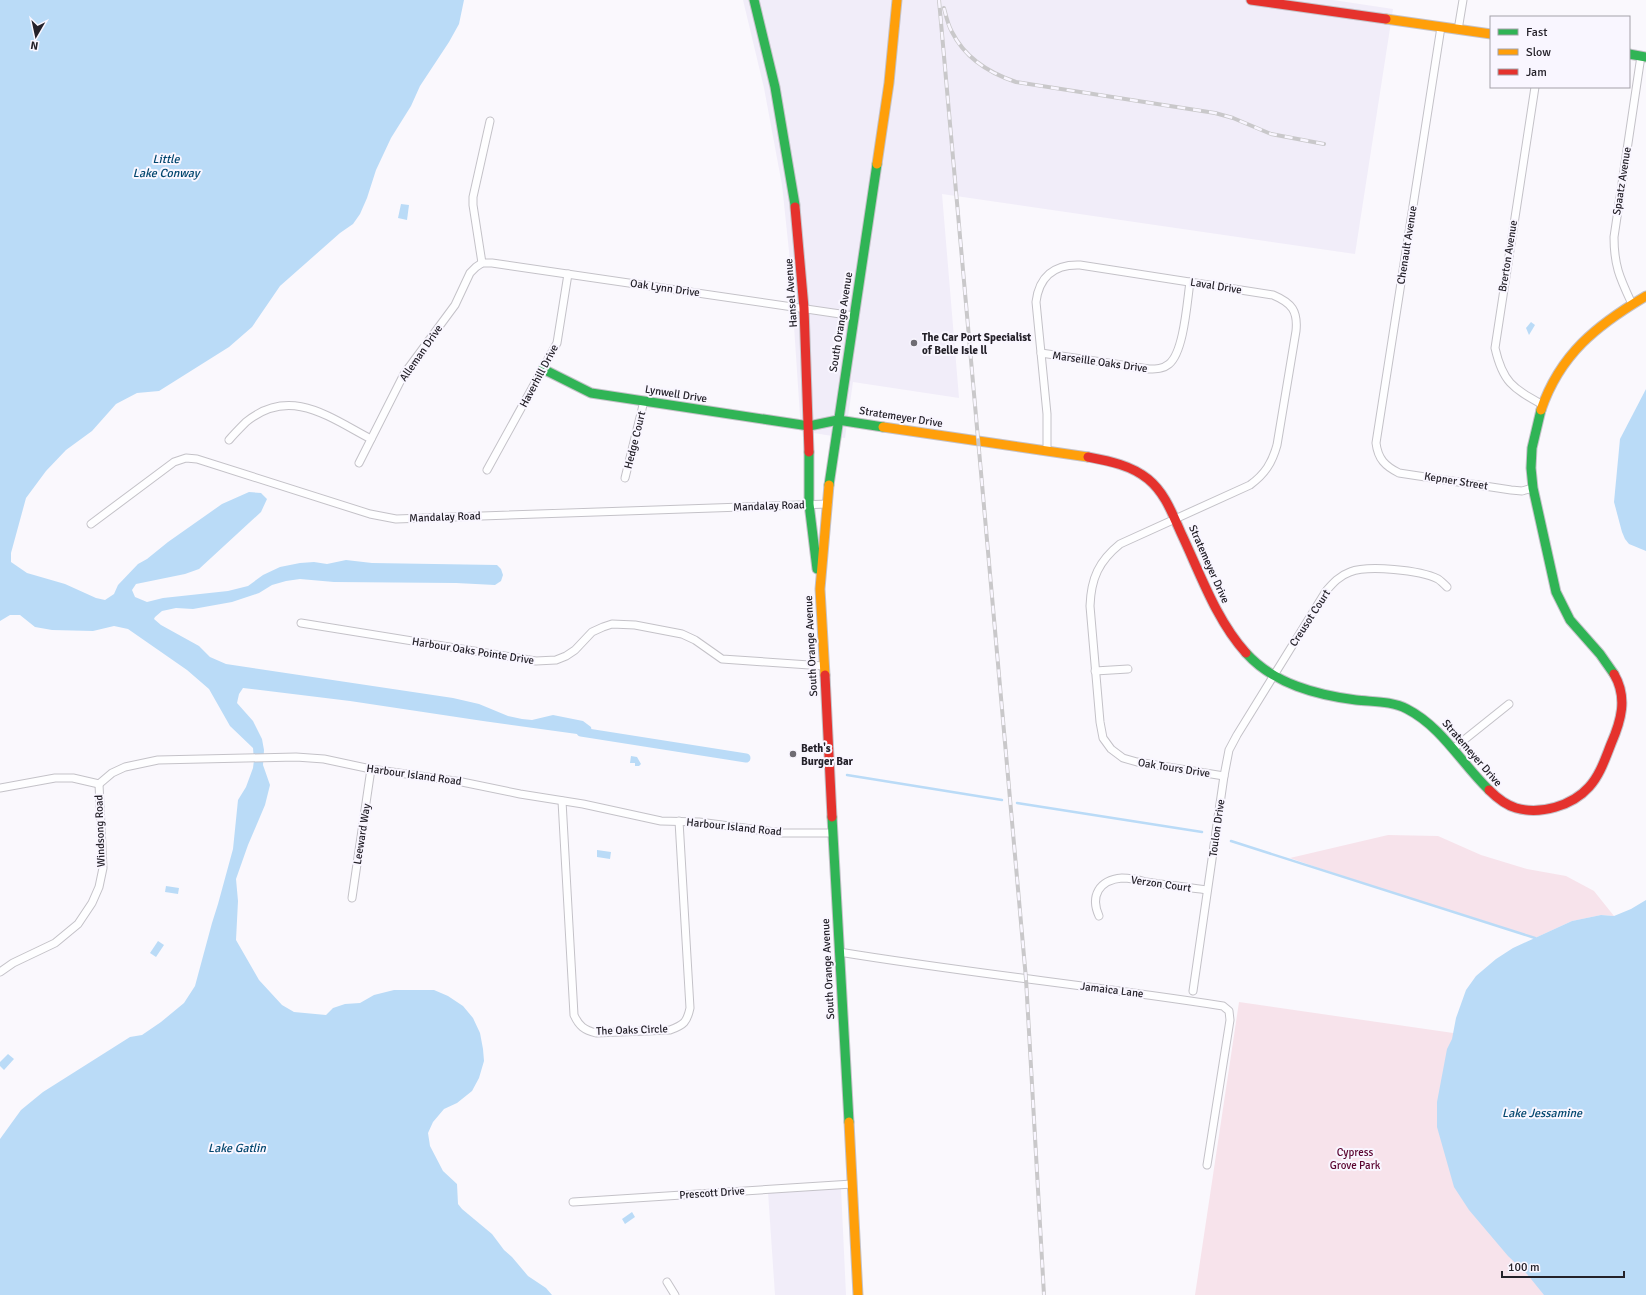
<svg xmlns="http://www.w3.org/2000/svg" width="1646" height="1295" font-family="Signika,sans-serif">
	<rect width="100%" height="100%" fill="#faf8fd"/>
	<g fill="#f1edf9">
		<polygon points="743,0 1333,0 1393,9 1355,254 942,194 959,398 853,382 845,438 801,431 789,251 782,185 764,88"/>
		<polygon points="841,1188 846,1295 775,1295 768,1192"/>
	</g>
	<g fill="#f7e3eb">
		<path d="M 1388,835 L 1438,836 L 1481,855 L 1527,869 L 1566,876 L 1594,891 L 1614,916 L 1601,915 L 1572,921 L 1535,938 C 1454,910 1371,887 1290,858 Z"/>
		<polygon points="1239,1002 1646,1061 1646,1295 1195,1295"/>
	</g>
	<g fill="#badbf7">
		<polygon points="0,0 464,0 459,24 449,42 420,86 411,106 391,138 376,170 367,198 360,214 353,224 340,233 280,286 252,327 229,347 159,391 137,393 116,404 92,431 66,450 46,471 26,498 11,553 11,562 27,573 65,584 96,598 105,600 114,594 118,585 138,564 147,559 168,542 222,504 249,492 261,493 267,499 261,512 199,569 185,574 136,584 132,590 135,597 147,602 163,598 228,591 248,586 263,575 280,567 300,563 314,562 327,564 346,560 372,563 497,565 501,569 503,575 501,581 495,585 456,583 334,582 300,579 286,581 272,585 259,593 232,602 193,609 176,608 162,611 155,617 154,619 161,625 199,646 210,657 226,664 453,698 479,704 508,716 522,719 532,720 553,715 583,721 591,727 592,733 586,735 577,734 483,721 350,701 243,688 239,694 237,703 253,721 262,739 264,750 263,765 270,785 265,805 248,845 236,879 238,901 236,940 259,980 282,1005 294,1012 326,1015 333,1008 345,1004 360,1003 374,995 394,990 434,990 448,996 463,1006 473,1018 480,1033 483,1049 484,1061 479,1078 472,1091 457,1103 444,1109 433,1122 428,1133 430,1146 443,1171 457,1184 458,1204 462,1209 492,1234 504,1250 512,1257 528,1276 546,1288 552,1295 0,1295 0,1139 21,1110 43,1092 130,1037 142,1035 161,1022 184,1003 195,986 212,923 218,904 233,849 238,800 246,787 253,768 254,760 253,748 230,726 209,689 187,670 128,629 114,626 93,631 52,630 35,627 20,615 10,615 0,621"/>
		<polygon points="401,204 409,205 407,220 398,218"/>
		<polygon points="1531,322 1535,325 1529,335 1526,328"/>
		<polygon points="1646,389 1646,551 1629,544 1625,539 1622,532 1614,502 1620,439"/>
		<polygon points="631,756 637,757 641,764 639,766 635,766 635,763 630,763"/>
		<polygon points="597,850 611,852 610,859 597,857"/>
		<polygon points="166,886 179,888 178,894 165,892"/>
		<polygon points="1646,900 1646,1295 1544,1295 1527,1274 1508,1256 1469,1210 1454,1187 1437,1127 1437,1102 1447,1049 1452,1039 1456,1018 1466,990 1476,976 1496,959 1513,948 1572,921 1601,915 1614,916 1631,909"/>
		<polygon points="158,941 164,945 156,957 150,953"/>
		<polygon points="8,1054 14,1059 4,1070 0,1066 0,1062"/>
		<polygon points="632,1212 635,1217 625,1224 622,1219"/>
	</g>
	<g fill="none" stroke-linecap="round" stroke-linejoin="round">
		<g stroke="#badbf7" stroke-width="2.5">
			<polyline points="847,775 1002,800"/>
			<polyline points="1017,803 1202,832"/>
			<polyline points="1231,841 1535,938"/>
		</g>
		<polyline stroke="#badbf7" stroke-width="9" points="581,732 746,758"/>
		<defs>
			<g id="street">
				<path d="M 1441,27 L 1376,443 C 1378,459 1385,466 1399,473 L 1511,490 L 1522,491 L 1533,488"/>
				<polyline points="1458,30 1463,0"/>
				<path d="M 1535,87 L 1495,348 C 1503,383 1513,388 1543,405"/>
				<polyline points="482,263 473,205 473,197 490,121"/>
				<path d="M 1632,304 C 1620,278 1614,266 1614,237 L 1641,56"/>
				<path d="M 1041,353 L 1149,369 C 1156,369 1163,369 1169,364 C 1184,352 1187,302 1190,282"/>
				<path d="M 229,440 C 234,434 240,428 246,422 C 290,386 329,417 371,439"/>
				<path d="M 1047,451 L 1047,414 L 1036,302 C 1039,277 1054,264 1080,265 L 1273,295 C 1292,303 1298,311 1296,331 L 1277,445 C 1272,463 1265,474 1250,485 L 1120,544 C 1099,561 1091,578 1090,606 L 1100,722 L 1103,738 L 1111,749 L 1123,758 L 1137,762 L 1224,776"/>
				<polyline points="359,463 404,374 455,305 470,273 476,267 482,263 492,263 854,316"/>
				<polyline points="487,470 557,343 568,274"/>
				<polyline points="625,478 644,401"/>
				<polyline points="91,524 174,462 186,458 197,459 370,514 396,519 828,504"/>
				<polyline points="301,623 536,661 556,660 566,656 575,650 592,632 603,627 612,624 635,625 682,634 695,640 722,659 824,666"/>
				<polyline points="1095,671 1128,669"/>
				<polyline points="1454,748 1509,704"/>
				<polyline points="99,784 112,773 125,767 158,760 296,757 324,759 371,769 462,782 520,794 583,804 661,821 699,822 782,833 833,833"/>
				<polyline points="0,788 55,778 73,778 99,784"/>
				<path d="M 562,801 L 574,1015 C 579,1026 584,1030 596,1033 L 670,1030 C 684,1025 687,1022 690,1008 L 679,821"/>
				<polyline points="352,898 371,769"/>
				<path d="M 1099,916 C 1090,896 1099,880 1122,878 C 1130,878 1139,880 1146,882 C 1167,885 1187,887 1207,890"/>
				<path d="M 839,952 C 967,973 1095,986 1223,1006 L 1229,1011 L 1230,1020 L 1207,1165"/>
				<polyline points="0,972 13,963 55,943 78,924 92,903 99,887 103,868 99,784"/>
				<path d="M 1193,991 L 1224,776 L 1229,750 L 1237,735 L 1326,591 C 1333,583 1339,576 1350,572 C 1368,565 1420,570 1438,579 C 1441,581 1444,584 1447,587"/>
				<polyline points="573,1202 852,1184"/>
				<polyline points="667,1282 675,1295"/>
			</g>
			<g id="fast">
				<polyline points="754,0 775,87 795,205"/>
				<polyline points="1629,54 1646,57"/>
				<polyline points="543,369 591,393 809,426 838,420 883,427"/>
				<polyline points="1541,410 1532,448 1531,468 1533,488 1556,592 1570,620 1600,654 1614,674"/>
				<polyline points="809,452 809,504 817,569"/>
				<polyline points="829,485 877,164"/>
				<path d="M 1246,653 C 1274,684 1317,695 1356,700 C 1373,702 1392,701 1407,709 C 1442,727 1461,763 1489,790"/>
				<polyline points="832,817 849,1122"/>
			</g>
			<g id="slow">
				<polyline points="1386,19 1491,34"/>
				<polyline points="877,164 889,83 897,0"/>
				<path d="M 1541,410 C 1560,354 1597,325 1646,296"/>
				<polyline points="883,427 1088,457"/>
				<polyline points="825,675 820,589 829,485"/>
				<polyline points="849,1122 858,1295"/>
			</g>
			<g id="jam">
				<polyline points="1251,0 1386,19"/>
				<polyline points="795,207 804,308 809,452"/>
				<path d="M 1088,457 C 1109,461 1131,465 1148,479 C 1165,493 1172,513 1181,533 C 1200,573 1216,620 1246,653"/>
				<polyline points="825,675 832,817"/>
				<path d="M 1489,790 C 1496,797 1506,805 1516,808 C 1540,815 1572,806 1589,787 C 1600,775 1605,759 1611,744 C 1621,721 1628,698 1614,674"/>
			</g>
		</defs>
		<use href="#street" stroke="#c4c2c8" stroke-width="9"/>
		<use href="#fast" stroke="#c4c2c8" stroke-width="11"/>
		<use href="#slow" stroke="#c4c2c8" stroke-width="11"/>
		<use href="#jam" stroke="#c4c2c8" stroke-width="11"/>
		<use href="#street" stroke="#fefeff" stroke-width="7"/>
		<use href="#fast" stroke="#30b455" stroke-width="9"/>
		<use href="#slow" stroke="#ff9f0a" stroke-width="9"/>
		<use href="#jam" stroke="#e5322d" stroke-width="9"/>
		<defs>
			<g id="rail">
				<polyline points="939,0 1026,979 1044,1295"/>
				<path d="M 944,8 C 946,16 948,25 952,32 C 965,58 989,73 1016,82 L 1215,113 L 1233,118 L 1271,134 L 1324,144"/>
			</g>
		</defs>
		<use href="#rail" stroke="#c9c8ca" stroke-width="4"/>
		<use href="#rail" stroke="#f9f6ff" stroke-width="2.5" stroke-dasharray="8" stroke-linecap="butt"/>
	</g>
	<g fill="#6f6c73" stroke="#f9f6ff" stroke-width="1.5">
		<circle cx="914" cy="343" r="4"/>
		<circle cx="793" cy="754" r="4"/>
	</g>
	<g text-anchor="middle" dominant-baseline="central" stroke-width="4" stroke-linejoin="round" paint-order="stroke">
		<g font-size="11" fill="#242129" stroke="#f9f6ff">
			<text transform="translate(1622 181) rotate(-81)">Spaatz Avenue</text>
			<text transform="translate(1407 245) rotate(-81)">Chenault Avenue</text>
			<text transform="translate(1508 256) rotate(-81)">Brerton Avenue</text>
			<text transform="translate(1216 286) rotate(9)">Laval Drive</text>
			<text transform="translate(665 288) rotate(8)">Oak Lynn Drive</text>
			<text transform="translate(791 293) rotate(-94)">Hansel Avenue</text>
			<text transform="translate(841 322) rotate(-81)">South Orange Avenue</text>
			<text transform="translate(421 353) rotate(-55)">Alleman Drive</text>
			<text transform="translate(1100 362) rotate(8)">Marseille Oaks Drive</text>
			<text transform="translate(539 376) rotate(-62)">Haverhill Drive</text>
			<text transform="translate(676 394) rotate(9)">Lynwell Drive</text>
			<text transform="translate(901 417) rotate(9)">Stratemeyer Drive</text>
			<text transform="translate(635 440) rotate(-76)">Hedge Court</text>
			<text transform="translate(1456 481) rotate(9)">Kepner Street</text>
			<text transform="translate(769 506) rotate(-2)">Mandalay Road</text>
			<text transform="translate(445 517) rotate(-2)">Mandalay Road</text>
			<text transform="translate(1209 564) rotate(66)">Stratemeyer Drive</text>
			<text transform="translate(1310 618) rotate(-57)">Creusot Court</text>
			<text transform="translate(811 646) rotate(-93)">South Orange Avenue</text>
			<text transform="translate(473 651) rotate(9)">Harbour Oaks Pointe Drive</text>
			<text transform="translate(1472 753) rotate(49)">Stratemeyer Drive</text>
			<text transform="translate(1174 768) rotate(9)">Oak Tours Drive</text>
			<text transform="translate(414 775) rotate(8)">Harbour Island Road</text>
			<text transform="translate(734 827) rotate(6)">Harbour Island Road</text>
			<text transform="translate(1217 828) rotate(-82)">Toulon Drive</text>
			<text transform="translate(100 831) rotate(-92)">Windsong Road</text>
			<text transform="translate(362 834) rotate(-81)">Leeward Way</text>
			<text transform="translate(1161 884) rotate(8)">Verzon Court</text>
			<text transform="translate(828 969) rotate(-93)">South Orange Avenue</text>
			<text transform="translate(1112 990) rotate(7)">Jamaica Lane</text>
			<text transform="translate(632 1030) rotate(-2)">The Oaks Circle</text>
			<text transform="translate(712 1193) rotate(-4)">Prescott Drive</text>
		</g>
		<g font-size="11" font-weight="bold" fill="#242129" stroke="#f9f6ff" text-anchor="start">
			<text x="922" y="337">The Car Port Specialist<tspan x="922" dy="13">of Belle Isle ll</tspan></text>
			<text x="801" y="748">Beth's<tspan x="801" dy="13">Burger Bar</tspan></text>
		</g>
		<g font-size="11" fill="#59022e" stroke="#f9f6ff">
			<text x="1355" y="1152">Cypress<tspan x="1355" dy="13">Grove Park</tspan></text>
		</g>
		<g font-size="12" font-style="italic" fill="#02466e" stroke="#f9f6ff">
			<text x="166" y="159">Little<tspan x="166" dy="14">Lake Conway</tspan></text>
			<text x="1542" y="1113">Lake Jessamine</text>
			<text x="237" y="1148">Lake Gatlin</text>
		</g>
	</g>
	<rect x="1490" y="16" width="140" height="72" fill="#f9f6ff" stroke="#a4a1a9"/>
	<rect x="1498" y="29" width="20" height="6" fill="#30b455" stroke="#a4a1a9"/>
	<text x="1526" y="36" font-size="12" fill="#242129">Fast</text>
	<rect x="1498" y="49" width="20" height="6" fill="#ff9f0a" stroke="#a4a1a9"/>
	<text x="1526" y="56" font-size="12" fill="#242129">Slow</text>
	<rect x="1498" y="69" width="20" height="6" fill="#e5322d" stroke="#a4a1a9"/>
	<text x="1526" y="76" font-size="12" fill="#242129">Jam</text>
	<g transform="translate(36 36) rotate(189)" stroke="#f9f6ff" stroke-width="3" paint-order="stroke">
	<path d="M0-3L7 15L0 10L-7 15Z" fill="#242129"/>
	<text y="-6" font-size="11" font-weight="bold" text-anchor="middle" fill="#242129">N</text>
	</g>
	<path d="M1502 1271v6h122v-6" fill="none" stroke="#242129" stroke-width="2"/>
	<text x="1508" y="1271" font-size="12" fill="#242129" stroke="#f9f6ff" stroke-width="3" paint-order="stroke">100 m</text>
</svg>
